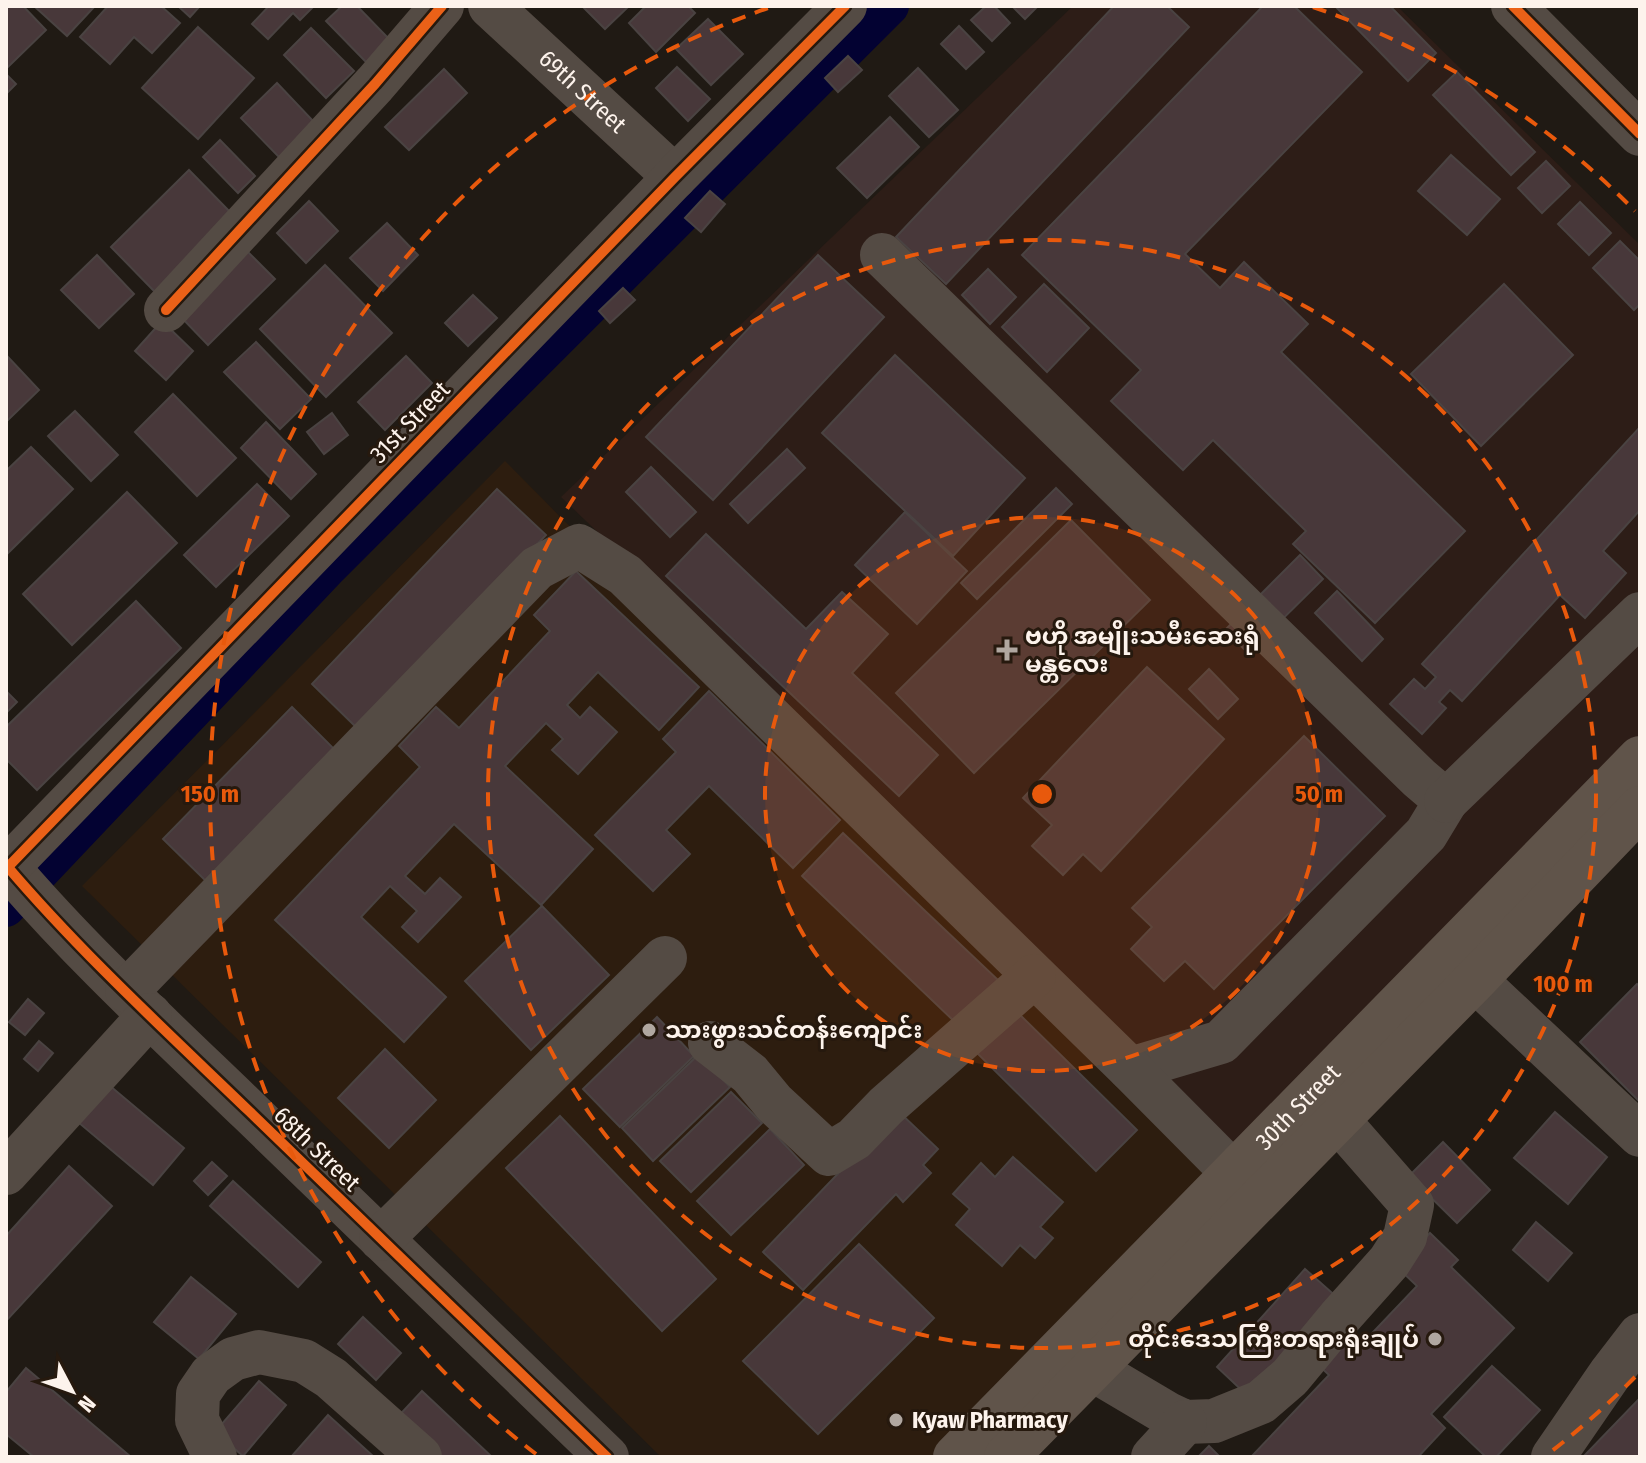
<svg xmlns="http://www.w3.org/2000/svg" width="1646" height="1463" font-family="'Fira Sans Condensed','Noto Sans Myanmar',sans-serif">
	<rect width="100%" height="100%" fill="#201a14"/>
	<polygon fill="#2d1d0f" points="505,461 1213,1174 942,1457 661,1457 82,886"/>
	<polygon fill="#2d1d17" points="1073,6 1397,6 1640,245 1640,804 1277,1184 561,497"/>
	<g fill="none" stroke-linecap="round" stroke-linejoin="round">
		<polyline stroke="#030232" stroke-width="38" points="6,908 329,567 890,6"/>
	</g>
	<g fill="#48383a" stroke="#4a4342" stroke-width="2">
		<polygon points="6,6 23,6 46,30 6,69"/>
		<polygon points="34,6 95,6 67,36"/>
		<polygon points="108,6 161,6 180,23 152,53 134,37 110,64 80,37"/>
		<polygon points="178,6 200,6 190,17"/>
		<polygon points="269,6 314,6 300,20 293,13 268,39 252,24"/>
		<polygon points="342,6 357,6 390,40 367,63 326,21"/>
		<polygon points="582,6 629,6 605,29"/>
		<polygon points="646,6 688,6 695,13 656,52 629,23"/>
		<polygon points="986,6 994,6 1010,23 992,41 971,20"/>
		<polygon points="1012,6 1038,6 1025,19"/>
		<polygon points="1114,6 1167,6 1189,27 946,284 896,237"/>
		<polygon points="1263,6 1294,6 1362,72 1185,254 1220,288 1244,262 1308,324 1281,352 1465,531 1375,623 1293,544 1306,531 1213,440 1183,470 1111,401 1141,370 1022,255"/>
		<polygon points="1335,6 1390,6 1436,53 1408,81"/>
		<polygon points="708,19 743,54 711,85 676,49"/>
		<polygon points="959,26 984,52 966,69 941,44"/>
		<polygon points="198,27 254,78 198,139 142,88"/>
		<polygon points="311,28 354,71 326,98 284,55"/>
		<polygon points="848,56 862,70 838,92 825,78"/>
		<polygon points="677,67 710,99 688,121 656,88"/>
		<polygon points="918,68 958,110 929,137 889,96"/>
		<polygon points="444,69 467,93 409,150 385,127"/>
		<polygon points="1457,72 1535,152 1511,175 1433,95"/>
		<polygon points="6,74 16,84 6,94"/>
		<polygon points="277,83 314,122 279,157 241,118"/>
		<polygon points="890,117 919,147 867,198 837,168"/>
		<polygon points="220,140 255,176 238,193 203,157"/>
		<polygon points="1451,155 1500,199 1467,235 1418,191"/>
		<polygon points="1546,161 1570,186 1542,213 1518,188"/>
		<polygon points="189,170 233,215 155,292 111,247"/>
		<polygon points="710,191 725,204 701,232 685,218"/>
		<polygon points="309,201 338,231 306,263 277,233"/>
		<polygon points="1580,202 1611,233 1589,255 1558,224"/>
		<polygon points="387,223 418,255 383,291 350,258"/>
		<polygon points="1620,241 1640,261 1640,304 1634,310 1593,268"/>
		<polygon points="245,249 275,279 208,345 178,314"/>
		<polygon points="97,255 134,294 99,328 61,290"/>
		<polygon points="818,255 884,317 713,500 646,437"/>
		<polygon points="325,265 392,333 326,397 260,329"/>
		<polygon points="988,269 1016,297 990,324 962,295"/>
		<polygon points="1044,284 1089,328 1047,372 1002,327"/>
		<polygon points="1504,284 1573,355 1481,446 1411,374"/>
		<polygon points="623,288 635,300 610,323 599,311"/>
		<polygon points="473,295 497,318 468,346 445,323"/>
		<polygon points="162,321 193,351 166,380 135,351"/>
		<polygon points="256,342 311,399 280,429 224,372"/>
		<polygon points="895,355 1025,478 953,556 822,433"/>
		<polygon points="406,356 432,383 385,430 358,402"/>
		<polygon points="8,357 39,390 6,422 6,359"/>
		<polygon points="173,394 236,458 197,496 135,432"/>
		<polygon points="75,411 118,455 91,481 48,436"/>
		<polygon points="332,413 348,435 324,454 307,432"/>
		<polygon points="266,422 316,474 291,499 241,448"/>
		<polygon points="1640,427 1640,510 1603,551 1626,573 1585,618 1560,595 1462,701 1450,690 1439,702 1446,708 1422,734 1390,704 1414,679 1425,689 1436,677 1422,664"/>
		<polygon points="31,447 73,489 6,555 6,471"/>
		<polygon points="787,449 805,468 748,523 730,504"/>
		<polygon points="651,467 696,512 670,537 626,492"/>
		<polygon points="257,484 289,516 216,587 184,555"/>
		<polygon points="1056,488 1072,504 977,599 961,583"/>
		<polygon points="497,489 546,535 360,731 312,684"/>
		<polygon points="127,492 177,543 72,645 23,594"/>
		<polygon points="905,512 967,571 917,624 855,565"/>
		<polygon points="1071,520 1150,600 974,773 896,693"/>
		<polygon points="706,534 806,629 842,592 888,634 852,673 938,755 899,796 666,576"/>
		<polygon points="1300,555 1323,579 1248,653 1225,630"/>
		<polygon points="576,571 699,687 659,730 598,672 567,705 580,718 590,707 617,732 578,774 552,750 563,739 546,723 505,766 593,849 541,905 454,824 405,876 425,894 440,878 461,897 418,942 402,927 417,911 390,886 361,917 446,997 404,1042 275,920 420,767 399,746 436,707 459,728 550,631 534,615"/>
		<polygon points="1337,591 1383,639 1362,661 1315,613"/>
		<polygon points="136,601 181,648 37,790 6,759 6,727"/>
		<polygon points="1147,667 1224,739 1101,871 1083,854 1063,875 1032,846 1052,825 1023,798"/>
		<polygon points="1209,669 1238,699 1218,719 1189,689"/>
		<polygon points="6,691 17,702 6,713"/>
		<polygon points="709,691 840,820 793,868 709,786 666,830 690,854 653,891 595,835 676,752 663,739"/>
		<polygon points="292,707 336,751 208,883 163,839"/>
		<polygon points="1304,736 1385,816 1214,989 1185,961 1164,981 1131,949 1152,927 1132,908"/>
		<polygon points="843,833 998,980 957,1024 802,876"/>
		<polygon points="542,906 609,975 531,1050 465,981"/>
		<polygon points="1637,984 1640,987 1640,1102 1580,1042"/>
		<polygon points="28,999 44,1013 25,1035 9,1022"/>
		<polygon points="1010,1005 1137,1130 1096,1171 970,1046"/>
		<polygon points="657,1017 694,1056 620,1127 583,1089"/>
		<polygon points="39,1041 53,1053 38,1071 24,1059"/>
		<polygon points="385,1049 436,1100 389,1148 338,1098"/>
		<polygon points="699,1054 730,1087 653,1161 622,1128"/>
		<polygon points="103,1080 184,1148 153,1185 72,1117"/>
		<polygon points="731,1092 762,1123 691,1192 660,1161"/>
		<polygon points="898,1111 938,1149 923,1165 931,1173 903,1202 896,1194 803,1290 763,1252"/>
		<polygon points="1555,1112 1607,1157 1568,1204 1514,1158"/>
		<polygon points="560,1116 716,1279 662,1331 506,1168"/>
		<polygon points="770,1129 804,1165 731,1235 697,1201"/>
		<polygon points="1443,1142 1490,1190 1457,1223 1409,1176"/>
		<polygon points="1013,1157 1063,1202 1040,1227 1053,1238 1035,1258 1020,1245 1002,1266 956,1225 970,1209 953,1194 981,1163 995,1177"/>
		<polygon points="212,1162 227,1176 208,1195 194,1181"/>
		<polygon points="69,1166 112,1206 6,1321 6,1236"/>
		<polygon points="233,1181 321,1262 298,1287 210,1206"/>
		<polygon points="1536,1222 1572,1253 1548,1281 1513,1250"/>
		<polygon points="1430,1233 1458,1260 1451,1267 1514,1328 1431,1414 1445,1428 1418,1457 1251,1457 1329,1375 1312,1359 1340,1330 1358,1348 1417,1286 1397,1267"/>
		<polygon points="859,1244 934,1318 818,1434 743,1361"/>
		<polygon points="1305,1269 1339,1299 1250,1398 1217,1367"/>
		<polygon points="191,1277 236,1314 199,1359 154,1322"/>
		<polygon points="363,1317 401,1353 376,1380 338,1344"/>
		<polygon points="1492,1366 1540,1410 1496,1457 1486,1457 1444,1417"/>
		<polygon points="26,1368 131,1457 34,1457 6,1434 6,1392"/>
		<polygon points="259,1381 286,1405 243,1456 215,1432"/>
		<polygon points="422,1391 492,1457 430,1457 393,1422"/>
		<polygon points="1640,1398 1640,1457 1583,1457"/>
		<polygon points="328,1415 374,1457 291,1457"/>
		<polygon points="1209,1446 1220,1457 1198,1457"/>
	</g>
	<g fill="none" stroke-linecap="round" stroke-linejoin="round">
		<g stroke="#544b44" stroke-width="44">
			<path id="s1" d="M 490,6 L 675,177"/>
			<polyline points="1513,6 1640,134"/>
			<polyline points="882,255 1419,778 1446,801 1426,834 1221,1042 1130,1069"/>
			<polyline points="166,310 375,84 442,6"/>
			<polyline points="1446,801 1640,614"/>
			<path d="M 6,865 C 80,952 166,1031 249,1111 C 368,1226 488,1342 607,1457"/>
			<polyline points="6,869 675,177 845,6"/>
			<polyline points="1450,953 1475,980 1640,1135"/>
			<polyline points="127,991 537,568 579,546 625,575 1130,1069 1259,1199"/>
			<polyline points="710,1043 750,1074 774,1103 829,1154 854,1139 886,1106 1034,976"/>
			<polyline points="6,1173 150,1015"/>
			<polyline points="381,1239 665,958"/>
			<polyline points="1064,1348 1092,1369 1168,1414 1185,1422 1214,1421 1261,1402 1290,1377 1339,1318 1389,1262 1405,1237 1412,1205 1314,1093"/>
			<polyline points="215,1457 197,1420 198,1394 211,1375 233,1359 259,1352 304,1361 331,1378 420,1457"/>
			<polyline points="1153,1457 1185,1422"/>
			<polyline points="1553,1457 1610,1374 1640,1335"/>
		</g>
		<g stroke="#60544a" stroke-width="44">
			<path id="s2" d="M 955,1457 L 1640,758"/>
			<polyline points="1006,1457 1475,980 1640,808"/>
		</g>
		<defs>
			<g id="cycleway">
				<polyline points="1513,6 1640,134"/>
				<polyline points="166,310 375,84 442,6"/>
				<path d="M 6,865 C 80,952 166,1031 249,1111 C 368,1226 488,1342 607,1457"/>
				<polyline points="6,869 675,177 845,6"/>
			</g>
		</defs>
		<use href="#cycleway" stroke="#26190e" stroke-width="15"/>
		<use href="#cycleway" stroke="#ea6118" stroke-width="10"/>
	</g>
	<circle cx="1042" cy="794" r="277" fill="#e8590c" fill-opacity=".12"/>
	<g fill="none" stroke="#e8590c" stroke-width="4" stroke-dasharray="14 10">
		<circle cx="1042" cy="794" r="277"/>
		<circle cx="1042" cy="794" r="554"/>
		<path d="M1635 1377A832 832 0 0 1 1548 1454M536 1454A832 832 0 0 1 771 7M1313 7A832 832 0 0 1 1635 211"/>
	</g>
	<g fill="#b0a7a0" stroke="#26190e" stroke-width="3">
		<path d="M1003 638h8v8h8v8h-8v8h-8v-8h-8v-8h8z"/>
		<circle cx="649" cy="1030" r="8"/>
		<circle cx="1435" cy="1339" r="8"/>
		<circle cx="896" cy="1420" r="8"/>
	</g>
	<g text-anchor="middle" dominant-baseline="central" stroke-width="6" stroke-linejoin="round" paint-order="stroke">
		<g font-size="24" fill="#fdf3ec" stroke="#26190e">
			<text stroke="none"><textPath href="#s1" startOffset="126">69th Street</textPath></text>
			<text transform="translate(410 422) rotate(-46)">31st Street</text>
			<text stroke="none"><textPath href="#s2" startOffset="490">30th Street</textPath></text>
			<text transform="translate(317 1149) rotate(44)">68th Street</text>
		</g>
		<g font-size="24" font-weight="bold" fill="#fdf3ec" stroke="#26190e" text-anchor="start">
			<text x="1025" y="636">ဗဟို အမျိုးသမီးဆေးရုံ<tspan x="1025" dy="28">မန္တလေး</tspan></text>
			<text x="665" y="1030">သားဖွားသင်တန်းကျောင်း</text>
			<text x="1419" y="1339" text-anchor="end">တိုင်းဒေသကြီးတရားရုံးချုပ်</text>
			<text x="912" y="1420">Kyaw Pharmacy</text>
		</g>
	</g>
	<circle cx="1042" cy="794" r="12" fill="#e8590c" stroke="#26190e" stroke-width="4"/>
	<g font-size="24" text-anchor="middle" font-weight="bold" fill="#e8590c" stroke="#26190e" stroke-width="6" stroke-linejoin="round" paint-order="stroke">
		<text x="1319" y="802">50 m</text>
		<text x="210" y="802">150 m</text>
		<text x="1563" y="992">100 m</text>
	</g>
	<rect width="1646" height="1463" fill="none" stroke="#fdf3ec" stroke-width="16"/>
	<g transform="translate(72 1391) rotate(131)" stroke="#26190e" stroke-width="6" paint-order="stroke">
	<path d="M0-6L14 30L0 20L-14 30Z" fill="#fdf3ec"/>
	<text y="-12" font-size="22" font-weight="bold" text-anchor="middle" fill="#fdf3ec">N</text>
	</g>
</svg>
